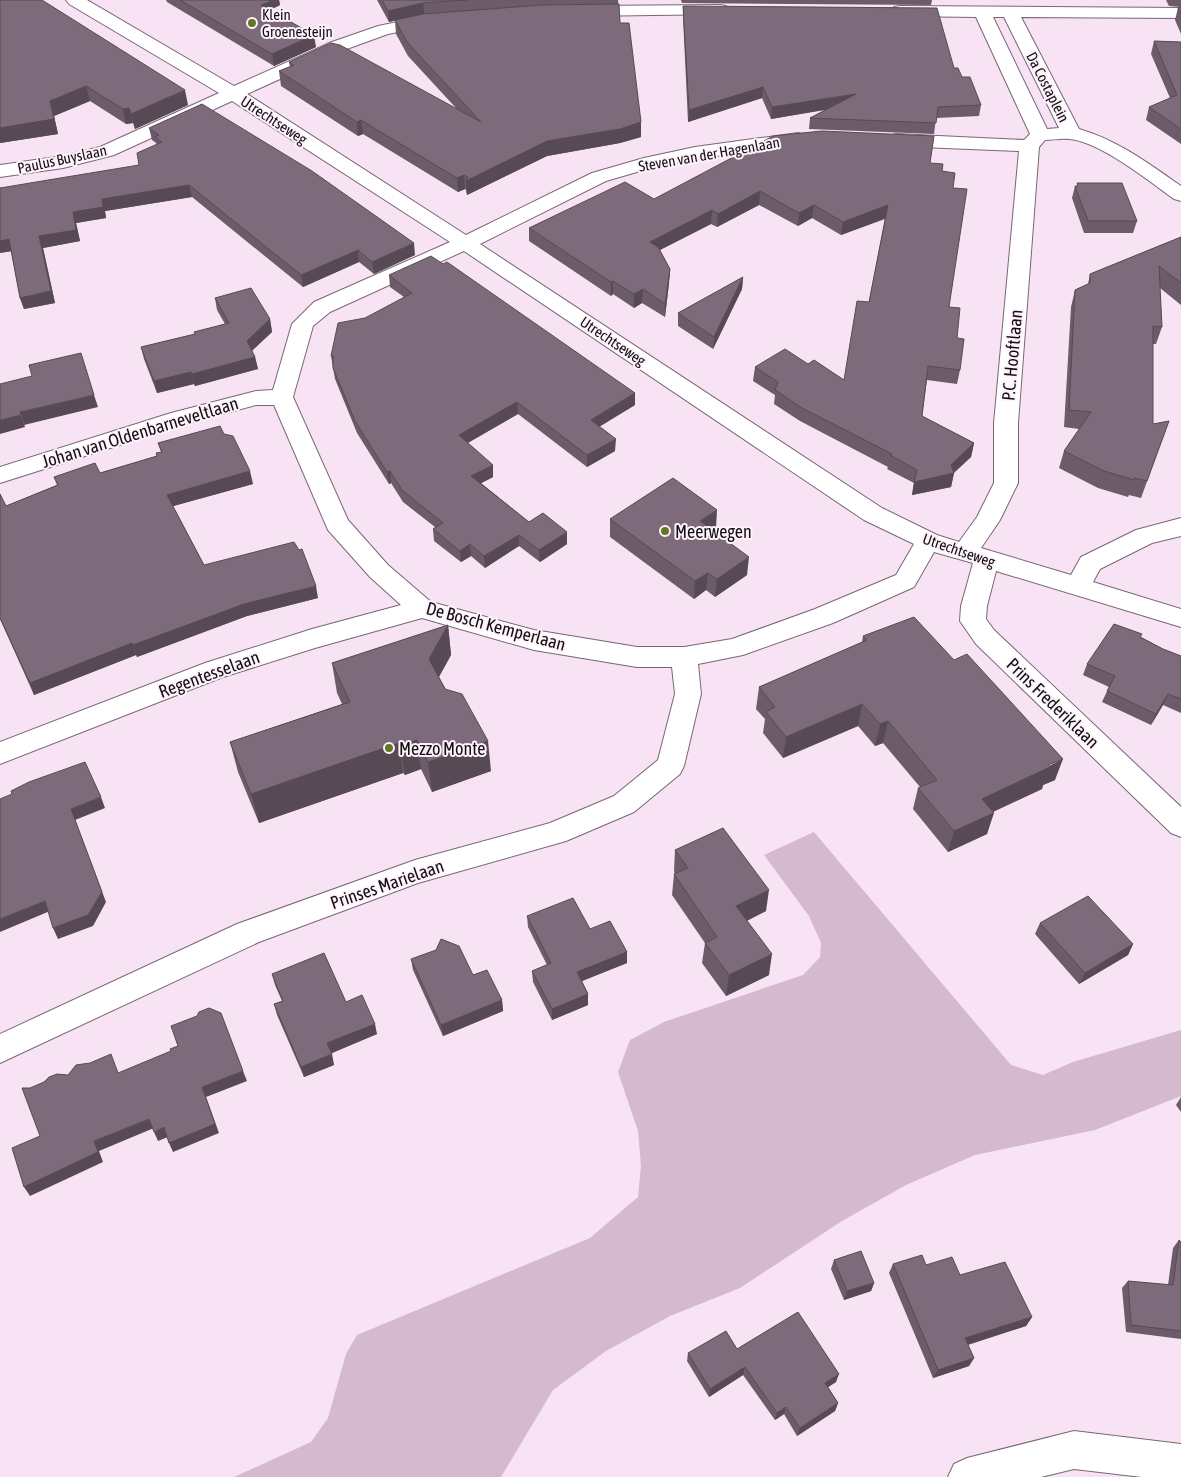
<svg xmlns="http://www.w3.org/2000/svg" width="1181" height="1477" font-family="'Asap Condensed',sans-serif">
	<rect width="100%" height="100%" fill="#f8e3f4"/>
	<polygon fill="#d4b9cf" points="814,832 1011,1065 1043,1075 1073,1062 1181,1030 1181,1096 1095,1130 975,1155 906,1185 842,1221 740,1288 670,1316 606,1351 553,1390 501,1477 234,1477 311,1442 328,1418 346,1354 357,1335 590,1238 638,1197 641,1166 638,1131 618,1072 630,1040 664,1022 803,975 820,957 821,943 809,916 764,855"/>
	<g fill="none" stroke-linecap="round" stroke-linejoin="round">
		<defs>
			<g id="minor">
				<path d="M 66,0 L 87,0 L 234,86 L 332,42 L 378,26 L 432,15 L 438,16 L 441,20 L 438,24 L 388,34 L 344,50 L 247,94 L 466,235 L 592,173 L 644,158 L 695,147 L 798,133 L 805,135 L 808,139 L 805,143 L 798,145 L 695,159 L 654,167 L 606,181 L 480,244 L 882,508 L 937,535 L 959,542 L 977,517 L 994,483 L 994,423 L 1019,151 L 896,146 L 889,144 L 886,140 L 889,136 L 896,134 L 1024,140 L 1030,134 L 976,17 L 900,16 L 894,15 L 891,11 L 894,7 L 900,6 L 1181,8 L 1181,18 L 1021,17 L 1079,129 C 1117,140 1148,163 1181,186 L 1181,201 L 1174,199 C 1149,181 1099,141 1069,139 C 1061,138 1053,140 1045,140 L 1039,147 L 1018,423 L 1018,483 L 1000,520 L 981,548 L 1071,575 L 1081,557 L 1136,530 L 1181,518 L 1181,536 L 1152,543 L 1100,569 L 1093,582 L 1181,609 L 1181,627 L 996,571 L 987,606 L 986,619 L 994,630 L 1181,807 L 1181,837 L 1171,833 L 976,644 L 960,621 L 961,606 L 973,563 L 934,552 L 914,587 L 833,623 L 743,655 L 698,664 L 701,694 L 684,766 L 680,774 L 634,812 L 566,841 L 418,883 L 259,942 L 0,1063 L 0,1034 L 237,924 L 415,860 L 550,823 L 614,796 L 658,760 L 675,694 L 672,667 L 637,667 L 534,650 L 422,618 L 315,648 L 223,677 L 0,764 L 0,742 L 205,663 L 312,629 L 401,605 L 370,577 L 328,530 L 274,405 L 256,405 L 186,424 L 0,483 L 0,467 L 171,413 L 256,391 L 273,390 L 292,324 L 314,302 L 450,242 L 232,101 L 114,155 L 63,168 L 0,177 L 0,165 L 63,156 L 100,147 L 219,93 L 69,4 ZM 993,17 L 1004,17 L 1059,128 L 1047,129 ZM 464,251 L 864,520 L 914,544 L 896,575 L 815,609 L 732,639 L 684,647 L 637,647 L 534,630 L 431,602 L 388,565 L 348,520 L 293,397 L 313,326 L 330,312 Z"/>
				<polygon points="720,5 726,6 729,10 726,14 583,16 577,15 574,11 577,7 583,6"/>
				<polygon points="1074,1431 1181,1444 1181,1477 1142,1477 1074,1469 1041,1477 948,1477 954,1464 967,1458"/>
			</g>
		</defs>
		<use href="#minor" stroke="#786675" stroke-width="2"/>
		<use href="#minor" fill="#fff" fill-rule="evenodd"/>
	</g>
	<g fill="#6c5b69">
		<polygon points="0,0 188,105 135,129 133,123 126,124 90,101 54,116 58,134 0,143"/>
		<polygon points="166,0 279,0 280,5 272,9 272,11 316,47 274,66 167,2"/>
		<polygon points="377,0 618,0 620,23 641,137 620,143 547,156 467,195 466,190 465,189 458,192 363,134 358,136 281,86 279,71 290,67 289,62 456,108 408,56 396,34 395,20 389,22"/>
		<polygon points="681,0 932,0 931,5 682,3"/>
		<polygon points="1166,0 1181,0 1181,7 1169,6"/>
		<polygon points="683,6 954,68 962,77 981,105 979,116 936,118 934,134 809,129 810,118 827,109 771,119 762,98 688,122 683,17"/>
		<polygon points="1181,7 1181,34 1175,20 1178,8"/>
		<polygon points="1154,41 1181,42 1181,144 1146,120 1149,107 1170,98 1151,54"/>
		<polygon points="149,128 415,255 374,274 359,262 303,287 192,197 105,211 106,218 76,223 80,241 43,248 55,303 24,309 20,298 11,251 0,253 139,165 157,145 156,143 152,140"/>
		<polygon points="930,163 942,171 953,188 949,307 957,338 960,370 957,384 927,380 922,416 974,443 971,457 954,473 951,487 912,495 914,483 887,469 888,467 800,421 774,404 775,395 753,381 755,367 808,364 844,380 869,302 885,219 841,235 812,218 798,226 759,205 717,227 711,224 660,250 670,269 669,283 665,317 642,303 634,308 613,294 611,296 529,241 529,228 654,199"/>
		<polygon points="1077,183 1137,221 1133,233 1084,233 1072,198 1075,186 1077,186"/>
		<polygon points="1181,237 1181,305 1160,288 1162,327 1156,344 1153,344 1153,424 1169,421 1141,498 1129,495 1128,497 1098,488 1059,468 1064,451 1079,429 1064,427 1071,307 1075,290 1088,284 1090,274"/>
		<polygon points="389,275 635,393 635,405 599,426 615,451 587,467 518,414 468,443 493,477 481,483 529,522 567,544 540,562 519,546 485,568 471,556 461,562 434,541 433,529 435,527 403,502 391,483 389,484 357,433 335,379 331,356 404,297 390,287"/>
		<polygon points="743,277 742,289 713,349 678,326 678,313"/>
		<polygon points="215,298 270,319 272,332 252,351 255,357 258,369 195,386 194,384 157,393 144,359 141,347 195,334 194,332 225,324 217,310"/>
		<polygon points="224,434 253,484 173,506 204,565 318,598 247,616 137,657 136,655 34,695 0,619 0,494 6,506 57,485 54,477 100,473 157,456 161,452 158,443"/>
		<polygon points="610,519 716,528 712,530 747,575 715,597 706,590 694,599 610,537"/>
		<polygon points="448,625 451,655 439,677 491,771 432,792 421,769 405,775 403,773 259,823 238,772 230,742 342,704 337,693 332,663"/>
		<polygon points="863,636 1055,780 1043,785 1042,789 993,812 987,834 948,852 913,809 918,788 920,787 883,743 875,746 858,726 783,758 763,733 765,719 756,709 759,687 862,642"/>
		<polygon points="1141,637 1163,649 1181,656 1181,713 1163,705 1151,725 1102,702 1109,687 1083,675 1087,664"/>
		<polygon points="675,850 766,911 747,921 769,975 726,996 702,963 705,943 672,895 674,874 675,874 674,871"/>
		<polygon points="527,916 590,929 627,952 627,963 582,981 588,994 588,1005 552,1020 533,982 532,971 547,965 528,927"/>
		<polygon points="1040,923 1133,944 1128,955 1079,984 1035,934"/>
		<polygon points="411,959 473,975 502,1000 503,1011 443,1036 413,970"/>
		<polygon points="272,974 346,1002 377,1034 331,1053 334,1065 304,1077 277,1015 274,1004 282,1001 275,985"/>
		<polygon points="1181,1097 1181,1112 1176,1105"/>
		<polygon points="1179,1240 1181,1242 1181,1339 1126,1332 1122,1288 1128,1281 1168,1285 1173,1248"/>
		<polygon points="834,1260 874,1283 871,1291 844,1300 831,1269"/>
		<polygon points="893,1264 926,1265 960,1275 1032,1317 1026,1326 968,1345 974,1358 969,1366 933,1378 889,1273"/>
		<polygon points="737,1349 836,1382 828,1387 838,1403 835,1411 797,1436 784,1414 775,1420 743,1375 709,1397 687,1361 688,1353"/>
	</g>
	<g fill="#584a55">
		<polygon points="266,0 279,0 280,5 272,9 272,13 261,5"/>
		<polygon points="423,3 424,14 389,22 388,11"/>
		<polygon points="314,35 316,47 274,66 272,54"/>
		<polygon points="86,86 90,101 54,116 58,134 0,143 0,128 50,101"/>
		<polygon points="763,87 762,98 688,122 689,110"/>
		<polygon points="185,90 188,105 135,129 131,114"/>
		<polygon points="856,94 855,105 771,119 772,107"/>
		<polygon points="129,108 133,123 126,124 123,109"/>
		<polygon points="361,120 363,134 358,136 357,122"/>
		<polygon points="641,122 641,137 620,143 547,156 467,195 466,181 547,141"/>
		<polygon points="464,175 465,189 458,192 457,178"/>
		<polygon points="189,185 192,197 105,211 106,218 76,223 80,241 43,248 55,303 24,309 20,298 39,236 73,212 102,199"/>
		<polygon points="760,191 759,205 717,227 718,214"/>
		<polygon points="814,205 812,218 798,226 799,213"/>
		<polygon points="888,205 886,218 841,235 843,222"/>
		<polygon points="712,210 711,224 650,255 650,242"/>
		<polygon points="9,239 13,251 0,253 0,241"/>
		<polygon points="414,243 415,255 374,274 372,262"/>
		<polygon points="358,250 359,262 303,287 301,275"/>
		<polygon points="670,269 669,283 665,317 665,304"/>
		<polygon points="743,277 742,289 713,349 714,337"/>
		<polygon points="613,281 613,294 611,296 611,282"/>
		<polygon points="643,289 642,303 634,308 634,294"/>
		<polygon points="270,319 272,332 249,353 247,341"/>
		<polygon points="255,357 258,369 195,386 192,374"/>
		<polygon points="191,372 194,384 157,393 154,381"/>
		<polygon points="635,393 635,405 591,432 591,420"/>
		<polygon points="94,395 98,407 24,425 20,412"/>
		<polygon points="517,402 518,414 460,447 459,435"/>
		<polygon points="21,415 25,427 0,434 0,420"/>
		<polygon points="616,439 615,451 587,467 587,455"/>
		<polygon points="974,443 971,457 953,473 954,473 951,487 912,495 914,482 951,465"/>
		<polygon points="493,465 493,477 472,488 471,476"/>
		<polygon points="250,471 253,484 170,507 167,495"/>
		<polygon points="390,471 391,483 389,484 387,472"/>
		<polygon points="717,510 716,528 699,539 700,521"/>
		<polygon points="567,532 567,544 540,562 539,550"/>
		<polygon points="519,535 519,546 485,568 484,556"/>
		<polygon points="470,544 471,556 461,562 460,551"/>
		<polygon points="749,557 747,575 715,597 717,579"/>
		<polygon points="708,573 706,590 694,599 695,581"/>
		<polygon points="316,586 318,598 247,616 137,657 133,645 244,604"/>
		<polygon points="448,625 451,655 432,689 429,659"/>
		<polygon points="132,643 136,655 34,695 30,683"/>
		<polygon points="1168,694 1163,705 1151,725 1156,714"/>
		<polygon points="862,704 858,726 783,758 786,737"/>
		<polygon points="888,721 883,743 875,746 880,724"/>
		<polygon points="417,740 421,769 405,775 400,746"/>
		<polygon points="488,741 491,771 432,792 428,762"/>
		<polygon points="399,743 403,773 259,823 251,794"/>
		<polygon points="1063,759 1055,780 1043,785 1042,789 975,820 982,799"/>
		<polygon points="101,797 105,808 75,820 106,902 93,926 58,939 53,928 71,809"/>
		<polygon points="994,813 987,834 948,852 954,831"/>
		<polygon points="769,890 766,911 733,927 736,906"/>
		<polygon points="45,901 50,911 0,932 0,919"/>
		<polygon points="1133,944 1128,955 1079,984 1085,973"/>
		<polygon points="627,952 627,963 577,983 577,972"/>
		<polygon points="772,954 769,975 726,996 729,975"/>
		<polygon points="588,994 588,1005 552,1020 552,1009"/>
		<polygon points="502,1000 503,1011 443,1036 441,1025"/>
		<polygon points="375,1024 377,1034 330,1054 327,1043"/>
		<polygon points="332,1054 334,1065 304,1077 301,1067"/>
		<polygon points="243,1071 247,1081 206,1097 219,1133 173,1152 169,1143 202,1087"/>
		<polygon points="149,1119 154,1128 99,1151 103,1162 30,1196 24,1187 94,1141"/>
		<polygon points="164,1127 168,1137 158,1141 154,1132"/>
		<polygon points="874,1283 871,1291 844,1300 847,1291"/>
		<polygon points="1032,1317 1026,1326 960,1347 965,1338"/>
		<polygon points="974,1358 969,1366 933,1378 938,1370"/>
		<polygon points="745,1367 743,1375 709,1397 710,1389"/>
		<polygon points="839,1374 836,1382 822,1391 825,1383"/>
		<polygon points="838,1403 835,1411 797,1436 800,1428"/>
		<polygon points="786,1407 784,1414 775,1420 777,1413"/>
	</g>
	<g fill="#7d6a7a" stroke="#584a55">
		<polygon points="0,0 42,0 185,90 131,114 129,108 123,109 86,86 50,101 54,119 0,128"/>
		<polygon points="180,0 268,0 270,2 261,5 314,35 272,54"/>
		<polygon points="382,0 467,0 423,3 388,11"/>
		<polygon points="619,4 620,23 629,23 641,122 620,129 547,141 466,181 468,177 464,175 457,178 361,120 357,122 279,71 294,65 289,62 331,43 340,45 481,122 407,42 395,20 423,14 542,5"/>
		<polygon points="683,6 937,8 954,68 958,68 962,77 970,77 981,105 938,107 936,123 810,118 856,94 772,107 763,87 689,110"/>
		<polygon points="1181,7 1181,14 1178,8"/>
		<polygon points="1154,41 1181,42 1181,129 1149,107 1177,95"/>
		<polygon points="202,104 312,171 414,243 372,262 358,250 301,275 189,185 102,199 103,207 73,212 76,230 39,236 51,291 20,298 9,239 0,241 0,188 139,165 137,153 162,142 155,137 159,135 149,128"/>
		<polygon points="822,131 934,136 930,163 943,164 942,171 955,173 953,188 967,189 949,307 960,308 957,338 964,339 960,370 928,366 922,416 974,443 951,465 954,473 914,482 917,470 890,455 892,454 802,408 775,390 778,382 755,367 785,349 808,364 814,360 844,380 857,301 869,302 888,205 843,222 814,205 799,213 760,191 718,214 712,210 650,242 658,247 670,269 665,304 643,289 634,294 613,281 611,282 529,228 625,182 654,199 773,136"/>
		<polygon points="1077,183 1122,183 1137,221 1088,221 1075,186 1078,186"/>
		<polygon points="1181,237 1181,283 1159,266 1162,327 1153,326 1153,424 1169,421 1147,481 1134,478 1134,480 1104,471 1064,451 1091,412 1069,410 1075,290 1090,283 1090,274"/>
		<polygon points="431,256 443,264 447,262 635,393 591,420 616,439 587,455 517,402 459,435 493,465 471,476 529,522 543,513 567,532 539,550 519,535 484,556 470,544 460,551 433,529 443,523 402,490 390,471 387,472 355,421 333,368 333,356 331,356 338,323 365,318 412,293 389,275"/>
		<polygon points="743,277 714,337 678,313"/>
		<polygon points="251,288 270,319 247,341 255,357 192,374 191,372 154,381 141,347 195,334 194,332 229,323 215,298"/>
		<polygon points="81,353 94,395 20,412 21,415 0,420 0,384 32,376 29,365"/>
		<polygon points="220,426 224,434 233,436 250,471 167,495 204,565 294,542 299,550 302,549 316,586 244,604 133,645 132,643 30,683 0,618 0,494 6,506 58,485 54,477 95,463 100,473 157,456 156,453 162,452 158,443"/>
		<polygon points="673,478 717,510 700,521 749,557 717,579 708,573 695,581 610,519"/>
		<polygon points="914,617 954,660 967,654 1063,759 1048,765 1050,767 982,799 994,813 954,831 918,788 937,780 888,721 880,724 862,704 786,737 766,712 775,707 759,687 867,640 863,636"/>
		<polygon points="1114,624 1142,634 1140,637 1163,649 1181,656 1181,699 1168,694 1156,714 1107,691 1115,676 1087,664"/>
		<polygon points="448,625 429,659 445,689 462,694 488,741 428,762 417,740 400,746 399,743 251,794 230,742 350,702 332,663"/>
		<polygon points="85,762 101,797 71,809 102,892 88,915 53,928 45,901 0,919 0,799 12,794 11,791 29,782"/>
		<polygon points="723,828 769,890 736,906 772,954 729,975 705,943 717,937 674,874 688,868 675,850"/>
		<polygon points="1088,896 1133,944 1085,973 1040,923"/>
		<polygon points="573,898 590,929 610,921 627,952 577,972 588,994 552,1009 532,971 551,963 527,916"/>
		<polygon points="441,939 459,946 473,975 487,970 502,1000 441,1025 411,959 436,950"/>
		<polygon points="324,953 346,1002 362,995 375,1024 327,1043 332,1054 301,1067 274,1004 283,1001 272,974"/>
		<polygon points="209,1008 221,1013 243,1071 202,1087 215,1124 169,1143 164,1127 154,1132 149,1119 94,1141 98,1152 24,1187 12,1148 40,1136 22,1088 30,1088 44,1082 49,1077 57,1074 68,1075 76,1065 90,1063 111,1054 118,1073 171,1051 170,1049 178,1046 171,1026 197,1016 199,1012"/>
		<polygon points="1179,1240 1181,1242 1181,1331 1131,1325 1128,1281 1173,1285"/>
		<polygon points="861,1251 874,1283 847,1291 834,1260"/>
		<polygon points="922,1255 926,1265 952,1257 960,1275 1005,1262 1032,1317 965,1338 974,1358 938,1370 893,1264"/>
		<polygon points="798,1312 839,1374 825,1383 838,1403 800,1428 786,1407 777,1413 745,1367 710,1389 688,1353 726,1331 737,1349"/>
	</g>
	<g fill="#627626" stroke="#fdf4fb" stroke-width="2">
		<circle cx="252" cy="23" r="5"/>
		<circle cx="665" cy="531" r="5"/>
		<circle cx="389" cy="748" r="5"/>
	</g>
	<g text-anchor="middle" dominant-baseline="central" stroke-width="4" stroke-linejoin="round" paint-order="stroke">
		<g font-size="15" fill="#140d13" stroke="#fdf4fb" text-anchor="start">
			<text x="262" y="14">Klein<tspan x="262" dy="17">Groenesteijn</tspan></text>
		</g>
		<g font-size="15" fill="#140d13" stroke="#fdf4fb">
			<text transform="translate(1048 87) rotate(63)">Da Costaplein</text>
			<text transform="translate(274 120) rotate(33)">Utrechtseweg</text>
			<text transform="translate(709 154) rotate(-10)">Steven van der Hagenlaan</text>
			<text transform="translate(62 159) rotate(-12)">Paulus Buyslaan</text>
			<text transform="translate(613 341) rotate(34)">Utrechtseweg</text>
			<text transform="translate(959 550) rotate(19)">Utrechtseweg</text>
		</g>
		<g font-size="18" fill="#140d13" stroke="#fdf4fb">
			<text transform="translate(1012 355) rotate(-85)">P.C. Hooftlaan</text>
			<text transform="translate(140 432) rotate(-17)">Johan van Oldenbarneveltlaan</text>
			<text transform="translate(496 626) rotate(15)">De Bosch Kemperlaan</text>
			<text transform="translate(209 674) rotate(-20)">Regentesselaan</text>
			<text transform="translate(1053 703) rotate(44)">Prins Frederiklaan</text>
			<text transform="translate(387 884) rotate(-19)">Prinses Marielaan</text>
		</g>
		<g font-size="18" fill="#140d13" stroke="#fdf4fb" text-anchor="start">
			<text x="675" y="531">Meerwegen</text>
			<text x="399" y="748">Mezzo Monte</text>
		</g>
	</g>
</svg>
